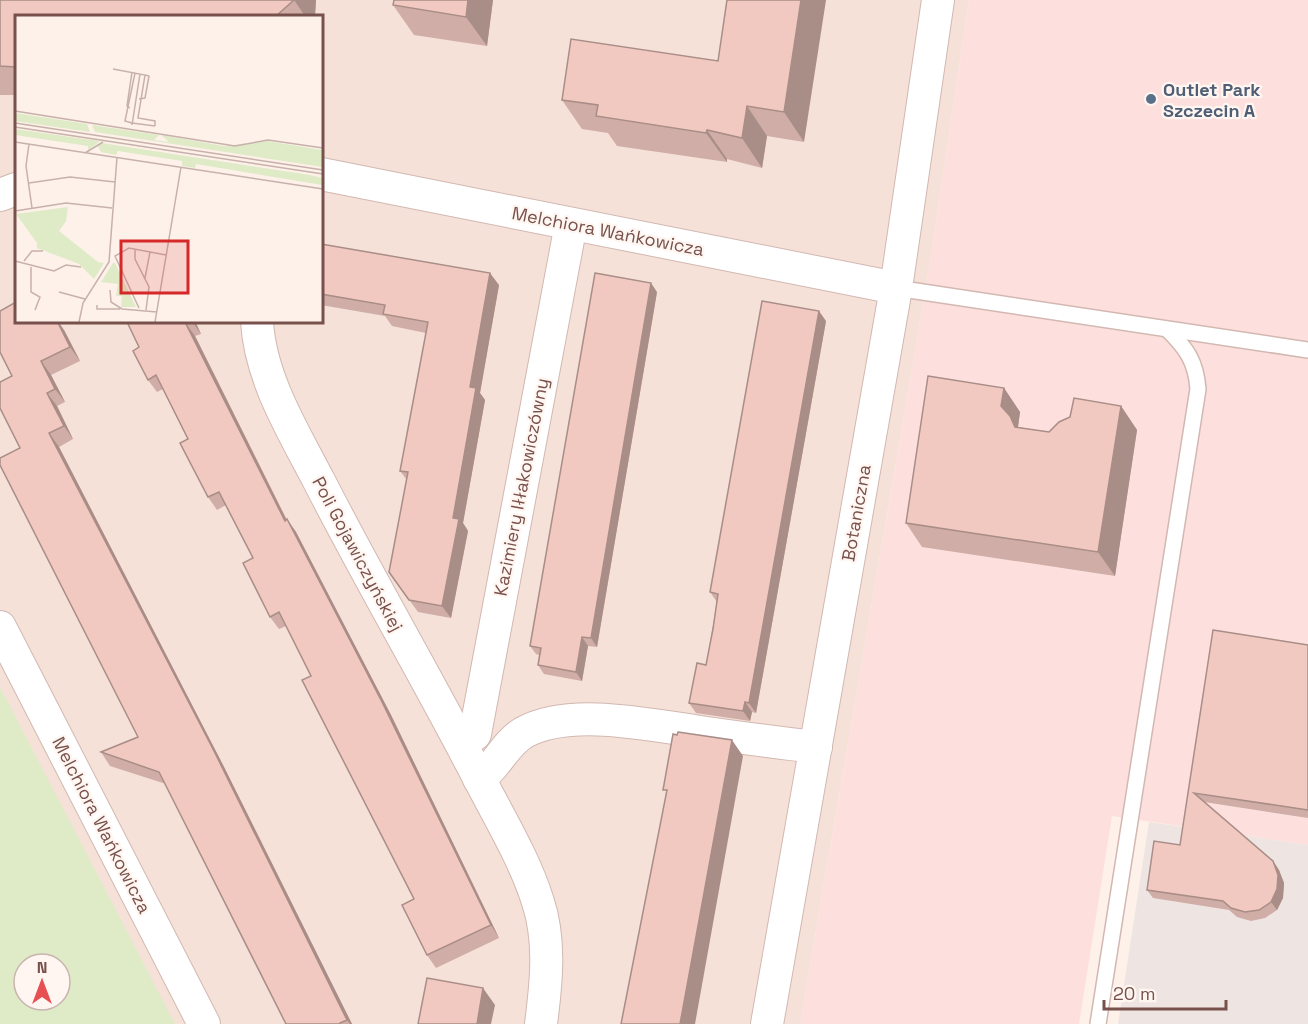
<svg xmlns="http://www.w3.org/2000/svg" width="1308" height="1024" font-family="'Space Grotesk',sans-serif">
	<rect width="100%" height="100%" fill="#fdf1ea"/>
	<path fill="#f5e1d8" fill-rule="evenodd" d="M 0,0 L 969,0 L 929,269 L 800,1024 L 0,1024 ZM 16,16 L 321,16 L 321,321 L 16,321 ZM 24,964 L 60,964 L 60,1000 L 24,1000 Z"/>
	<polygon fill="#fde0de" points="969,0 1308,0 1308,845 1112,816 1079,1024 800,1024 929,269"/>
	<polygon fill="#eee5e3" points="1149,822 1308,845 1308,1024 1118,1024"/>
	<path fill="#dfebc7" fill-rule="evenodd" d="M 0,687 L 175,1024 L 0,1024 ZM 24,964 L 60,964 L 60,1000 L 24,1000 Z"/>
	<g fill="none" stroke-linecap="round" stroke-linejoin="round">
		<defs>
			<g id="lane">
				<polyline points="896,288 1308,350"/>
				<path d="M 1098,1024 L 1198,389 C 1196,362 1187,349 1168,330"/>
			</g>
			<g id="street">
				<polyline points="321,174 896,288"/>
				<polyline points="0,195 16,189"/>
				<path d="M 257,321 C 260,378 293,431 319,481 C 370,581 428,679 480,780 C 500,819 525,860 538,902 C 551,941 546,985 541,1024"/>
				<polyline points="0,627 204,1024"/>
				<polyline points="461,742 475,734 571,224"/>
				<path d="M 479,779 C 497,766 504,745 523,733 C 570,706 655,726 707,733 C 743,738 779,743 816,747"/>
				<polyline points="767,1024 896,288 938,0"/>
			</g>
		</defs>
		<use href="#lane" stroke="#d2b8b1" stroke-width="18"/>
		<use href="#street" stroke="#d2b8b1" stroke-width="34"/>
		<use href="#lane" stroke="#fff" stroke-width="15"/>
		<use href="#street" stroke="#fff" stroke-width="32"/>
	</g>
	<g fill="#d0ada6">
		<polygon points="0,0 316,0 315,16 16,16 16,95 0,95"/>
		<polygon points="493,0 487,46 414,35 393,5"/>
		<polygon points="727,0 804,142 767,136 762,168 727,159 727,162 617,146 608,133 582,129 562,100 718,61"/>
		<polygon points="321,244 499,285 480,393 485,400 463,523 468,531 451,618 418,612 389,572 407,480 400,471 426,333 392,326 385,316 321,305"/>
		<polygon points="657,292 597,647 588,646 582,681 544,674 538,665 539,655 536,654 530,646"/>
		<polygon points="128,321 195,321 201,334 195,336 287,520 296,532 391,715 499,938 436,968 427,955 414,899 311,676 286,626 279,629 270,617 253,558 226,505 217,510 208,497 188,439 163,389 157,392 148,380 139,347"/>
		<polygon points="826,321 756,713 752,712 750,721 696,713 689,703 706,665 717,602 710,592"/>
		<polygon points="64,330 80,361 51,375 65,402 57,406 73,439 59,447 223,765 352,1024 286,1024 166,784 110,766 101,752 138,737 20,448 12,376"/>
		<polygon points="1004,388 1020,412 1018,427 1049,432 1121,406 1137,430 1115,576 922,547 906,523"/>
		<polygon points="1213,630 1308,645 1308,818 1204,802 1273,861 1279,870 1284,883 1283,898 1277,910 1265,918 1251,921 1237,917 1229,910 1153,898 1147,890 1180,845"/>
	</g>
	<g fill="#a98d87">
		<polygon points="294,0 316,0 315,16 305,16"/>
		<polygon points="468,0 493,0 487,46 466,17"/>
		<polygon points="801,0 826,0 804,142 784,112"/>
		<polygon points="747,106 767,136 762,168 742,138"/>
		<polygon points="707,130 727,159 727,162 706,133"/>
		<polygon points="490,273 499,285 480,393 485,400 463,523 468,531 451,618 442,606 453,518 470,387"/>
		<polygon points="651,283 657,292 597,647 591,638"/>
		<polygon points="819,311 826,321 756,713 749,703"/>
		<polygon points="57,321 58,321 64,330 80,361 70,347"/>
		<polygon points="192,321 195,321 201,334"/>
		<polygon points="186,324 195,336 293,533 285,521"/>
		<polygon points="41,361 51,375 65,402 55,389"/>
		<polygon points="1004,388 1020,412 1018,427 1027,439 1031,450 1001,406"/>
		<polygon points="47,393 57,406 73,439 64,426"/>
		<polygon points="1121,406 1137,430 1115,576 1098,552"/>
		<polygon points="49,433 59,447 223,765 352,1024 350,1024 347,1020"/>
		<polygon points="287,519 296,532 391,715 499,938 491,925"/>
		<polygon points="582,637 588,646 582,681 576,672"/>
		<polygon points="745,702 752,712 750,721 743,711"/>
		<polygon points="732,740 743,756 695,1024 680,1024"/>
		<polygon points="1273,861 1279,870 1284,883 1283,898 1277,910 1271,902"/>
		<polygon points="483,988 495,1005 491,1024 477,1024"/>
	</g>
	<g fill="#f2c9c1" stroke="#a98d87" stroke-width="1.5">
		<polygon points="0,0 294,0 276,16 16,16 16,67 0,66"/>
		<polygon points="394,0 468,0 466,17 393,5"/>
		<polygon points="727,0 801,0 784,112 747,106 742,138 707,130 706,133 596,116 598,105 562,100 571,39 718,61"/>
		<polygon points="321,244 490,273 470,387 476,388 453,518 459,519 442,606 409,600 389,572 408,472 400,471 428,322 383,314 385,305 321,294"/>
		<polygon points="595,273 651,283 591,638 582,637 576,672 538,665 541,648 530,646"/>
		<polygon points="762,301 819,311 749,703 745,702 743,711 689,703 697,663 706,665 713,629 718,594 710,592"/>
		<polygon points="16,302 16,321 57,321 70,347 41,361 55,389 47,393 64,426 49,433 214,751 347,1020 340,1023 340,1024 286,1024 159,772 101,752 138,737 0,465 0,458 20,448 0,408 0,382 12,376 0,352 0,311"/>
		<polygon points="128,321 192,321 186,324 285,521 287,519 382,702 491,925 427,955 402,905 414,899 302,680 311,676 279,612 270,617 243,563 253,558 219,492 208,497 180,443 188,439 156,375 148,380 133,351 139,347 127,322"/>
		<polygon points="928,376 1004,388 1001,406 1010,416 1015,427 1049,432 1059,422 1070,417 1074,398 1121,406 1098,552 906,523"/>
		<polygon points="1213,630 1308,645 1308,810 1194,793 1273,861 1278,875 1277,889 1271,902 1259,910 1245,912 1231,908 1223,901 1147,890 1154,841 1180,845"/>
		<polygon points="678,732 732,740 680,1024 621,1024 667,790 663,790 673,734 677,735"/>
		<polygon points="427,978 483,988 477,1024 418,1024"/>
	</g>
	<circle fill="#5c6f8a" stroke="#fff6f1" stroke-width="2" cx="1151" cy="99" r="6"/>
	<g text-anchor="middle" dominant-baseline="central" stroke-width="4.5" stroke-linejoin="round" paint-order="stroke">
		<g font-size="18" font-weight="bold" fill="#4e5e75" stroke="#fff6f1" text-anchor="start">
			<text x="1163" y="89">Outlet Park<tspan x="1163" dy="21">Szczecin A</tspan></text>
		</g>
		<g font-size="18" fill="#78514c" stroke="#fff6f1">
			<text transform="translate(608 231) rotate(11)">Melchiora Wańkowicza</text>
			<text transform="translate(521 487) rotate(-79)">Kazimiery Iłłakowiczówny</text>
			<text transform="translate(856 513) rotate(-80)">Botaniczna</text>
			<text transform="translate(358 554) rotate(62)">Poli Gojawiczyńskiej</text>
			<text transform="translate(102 825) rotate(63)">Melchiora Wańkowicza</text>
		</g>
	</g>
	<g transform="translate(15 15)">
		<rect width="308" height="308" fill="#fdf1ea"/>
		<path d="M 0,98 L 72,109 L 75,117 L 0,106 ZM 77,110 L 144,120 L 139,125 L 154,127 L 146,120 L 209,131 L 252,126 L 307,135 L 307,152 L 80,117 ZM 0,114 L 84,126 L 84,127 L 73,135 L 73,131 L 0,120 ZM 87,128 L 295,160 L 307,163 L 307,170 L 181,149 L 180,153 L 167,151 L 167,146 L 103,136 L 101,140 L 86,137 L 82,130 ZM 53,192 L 51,206 L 44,216 L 83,247 L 89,248 L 79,264 L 64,249 L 22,233 L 22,228 L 1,199 ZM 98,248 L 100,248 L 121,292 L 106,292 L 107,281 L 101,281 L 103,269 L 86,267 Z" fill="#dfebc7"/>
		<path fill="none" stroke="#c8b1ab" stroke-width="1.5" d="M 98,54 L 130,60 L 123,103 L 140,106 L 140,111M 124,84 L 130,83 L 134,61 L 130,60M 115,93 L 112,91 L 117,57M 0,96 L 220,131 L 253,125 L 308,133M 0,108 L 308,155M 117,108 L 110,106 L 120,58M 117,108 L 140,111M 117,110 L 125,59M 0,112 L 308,159M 0,127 L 308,174M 14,129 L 11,151 L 17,193M 70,138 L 88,127M 14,168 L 55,162 L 100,167M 0,196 L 51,188 L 97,193M 120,234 L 120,244 L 134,272 L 131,295M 0,246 L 39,256 L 51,250 L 66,252M 9,246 L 17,236 L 28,236M 16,252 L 16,277 L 25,282 L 20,295M 130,263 L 135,237M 95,275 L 96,287 L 107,294 L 142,297M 44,277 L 70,284M 82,290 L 82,294 L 105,294M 124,293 L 100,241 L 114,233 L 151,240M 64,307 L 68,288 L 94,247 L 102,142M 140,307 L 166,152"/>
		<path fill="#d62828" fill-opacity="0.15" stroke="#d62828" stroke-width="3" d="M 106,226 L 173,226 L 173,278 L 106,278 Z"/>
		<rect width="308" height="308" fill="none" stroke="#78514c" stroke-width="3"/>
	</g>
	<g transform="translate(42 982)"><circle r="28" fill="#fff6f1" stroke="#c9b4af" stroke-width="1.5"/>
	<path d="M0-4.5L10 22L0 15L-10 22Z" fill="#e65053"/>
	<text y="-9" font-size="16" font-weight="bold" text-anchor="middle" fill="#78514c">N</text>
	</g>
	<path d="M1104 1000v9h122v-9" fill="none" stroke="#78514c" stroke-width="3"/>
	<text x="1113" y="1000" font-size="18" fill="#78514c" stroke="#fff6f1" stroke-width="4.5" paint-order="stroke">20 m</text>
</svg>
